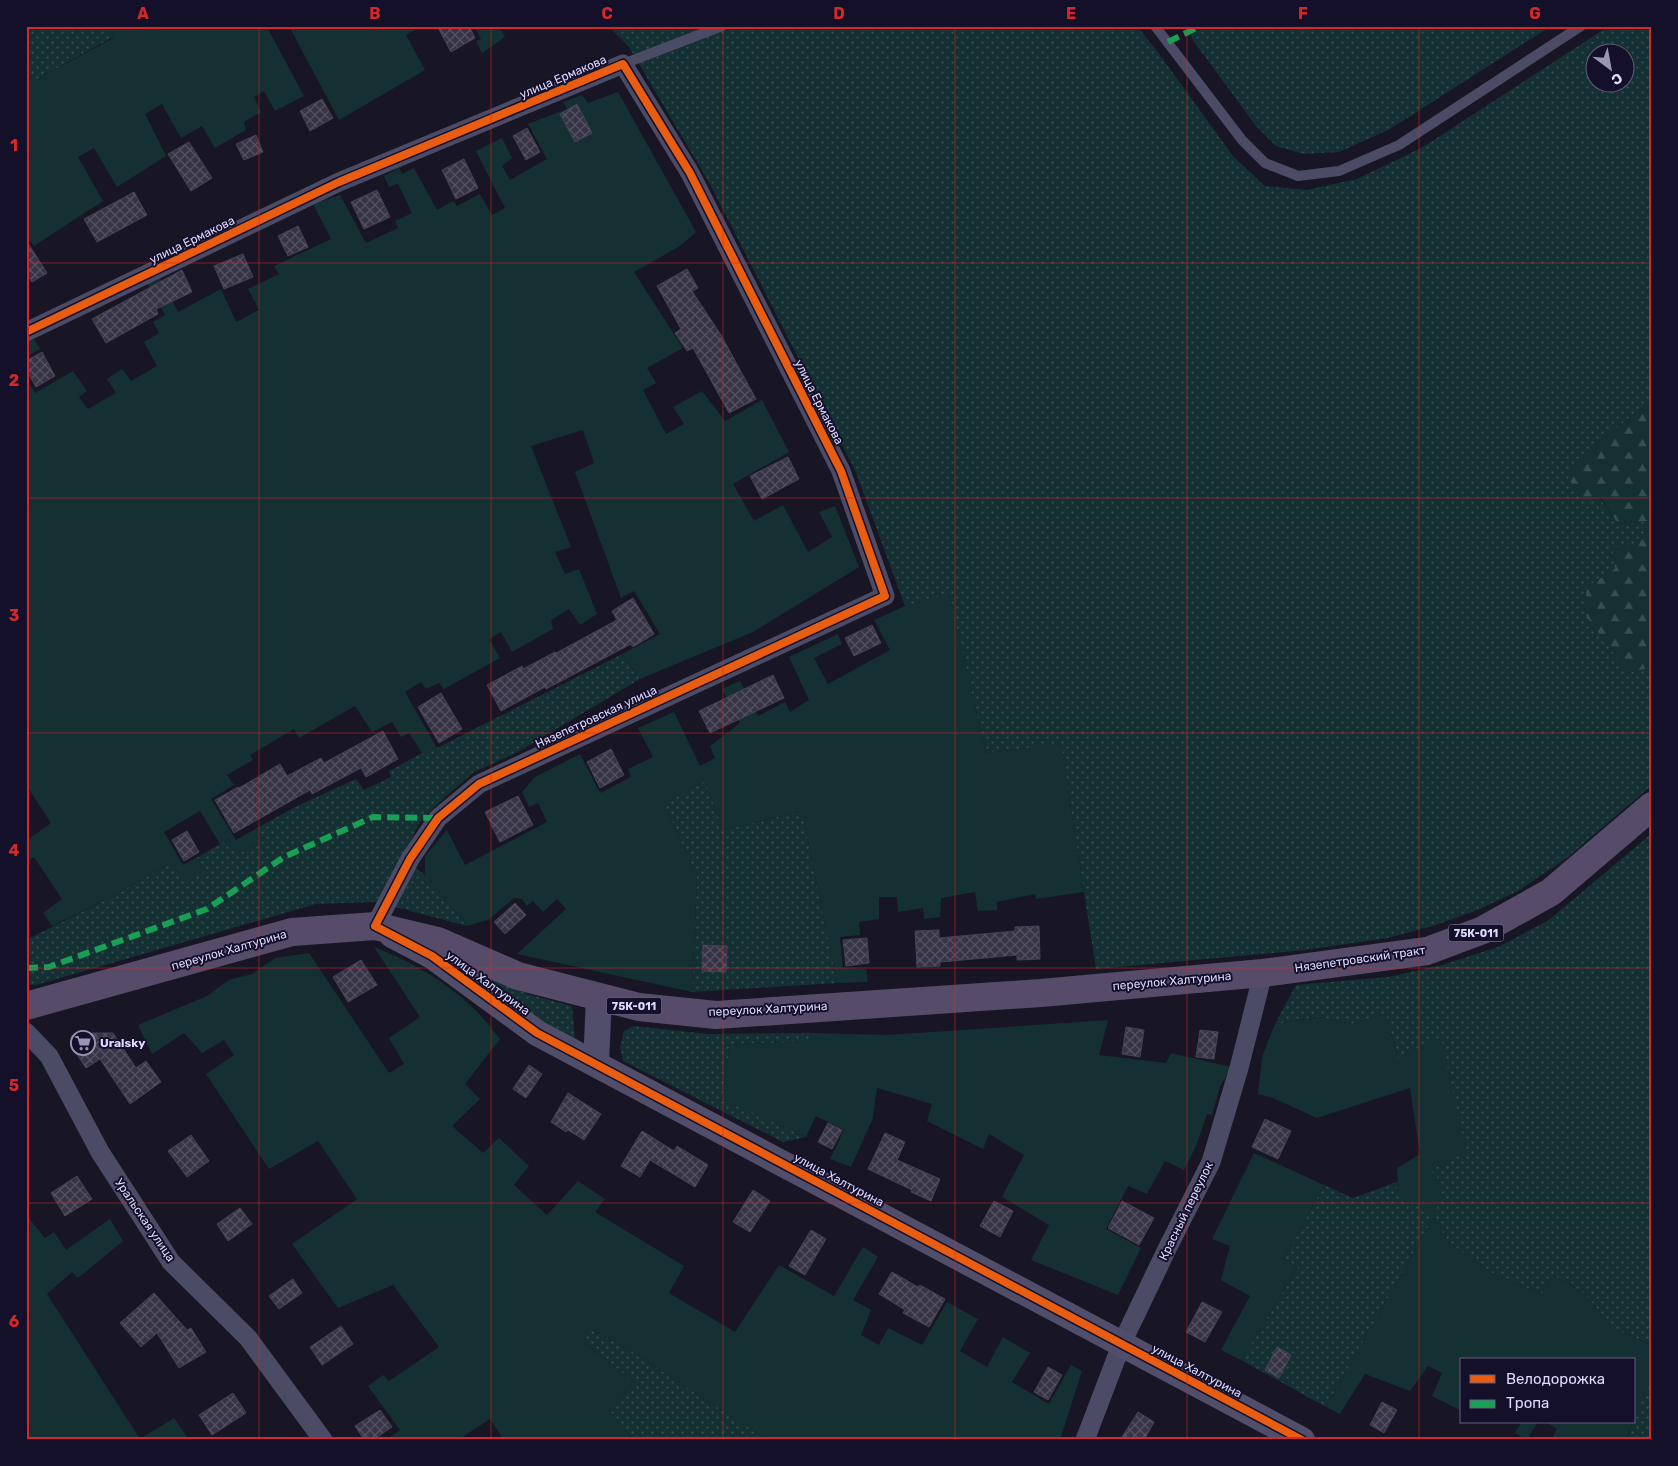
<svg xmlns="http://www.w3.org/2000/svg" width="1678" height="1466" font-family="Rubik,sans-serif">
	<defs>
		<pattern id="grass-dots" width="8" height="8" patternUnits="userSpaceOnUse" patternTransform="scale(1.25)"><rect width="8" height="8" fill="#143032"/><path d="M2 2h.1M6 6h.1" fill="none" stroke="#364d51" stroke-width="1.8" stroke-linecap="round"/></pattern>
		<pattern id="forest-firs" width="22" height="20" patternUnits="userSpaceOnUse" patternTransform="scale(1.25)"><rect width="22" height="20" fill="#143032"/><path d="M5 1l3.5 6h-7zM16 11l3.5 6h-7z" fill="#364d51"/></pattern>
		<pattern id="building-cross-hatch" width="8" height="8" patternUnits="userSpaceOnUse" patternTransform="scale(1.25)"><rect width="8" height="8" fill="#373446"/><path d="M0 0l8 8M0 8l8-8" fill="none" stroke="#545162"/></pattern>
	</defs>
	<rect width="100%" height="100%" fill="#181624"/>
	<g fill="url(#grass-dots)" fill-rule="evenodd">
		<polygon points="26,26 108,26 113,37 36,80 26,80"/>
		<path d="M 608,26 L 1137,26 L 1157,51 L 1233,156 L 1265,186 L 1307,190 L 1357,179 L 1423,147 L 1609,26 L 1652,26 L 1652,401 L 1588,450 L 1600,498 L 1618,524 L 1651,521 L 1636,546 L 1616,569 L 1587,587 L 1628,673 L 1652,667 L 1652,785 L 1568,857 L 1518,891 L 1480,909 L 1436,925 L 1388,938 L 1305,950 L 1096,969 L 1061,745 L 986,753 L 949,595 L 905,606 L 855,470 L 710,184 L 629,47 ZM 1596,52 L 1626,52 L 1626,82 L 1596,82 Z"/>
		<polygon points="1190,26 1551,26 1390,129 1339,152 1304,154 1276,146 1256,126 1192,39"/>
		<polygon points="622,654 640,679 516,753 474,772 435,806 418,825 403,858 425,875 467,926 377,902 316,904 36,985 26,984 26,940 115,895 171,862 185,883 203,872 196,858 229,839 238,854 264,840 257,828 295,807 356,779 364,790 391,777 389,771 422,753 437,748"/>
		<polygon points="705,781 723,830 802,811 837,983 692,992 697,877 664,803"/>
		<polygon points="1652,833 1652,1345 1612,1328 1585,1294 1553,1275 1542,1294 1490,1272 1447,1241 1434,1217 1326,1407 1241,1360 1298,1267 1284,1259 1324,1185 1353,1198 1397,1182 1398,1193 1431,1170 1440,1038 1398,1059 1386,1014 1352,1024 1319,1017 1275,1024 1296,985 1388,977 1442,965 1498,947 1549,920"/>
		<polygon points="468,965 527,994 572,1006 575,1040 526,1014 465,970"/>
		<polygon points="634,1026 708,1034 811,1033 808,1042 730,1044 722,1098 806,1137 783,1142 623,1061 620,1047 624,1031"/>
		<polygon points="593,1330 631,1351 768,1440 633,1440 609,1410 634,1382 581,1340"/>
		<polygon points="1652,1379 1652,1440 1627,1440 1633,1422 1634,1422 1637,1409"/>
	</g>
	<polygon fill="url(#forest-firs)" points="1652,401 1652,667 1628,673 1584,613 1587,587 1615,569 1612,547 1636,546 1651,521 1618,524 1601,498 1583,500 1568,477 1588,450"/>
	<g fill="#143032">
		<polygon points="108,26 272,26 268,29 304,96 275,111 264,91 254,97 261,112 244,122 246,130 215,148 202,126 181,138 162,104 145,114 166,156 117,187 94,148 78,157 103,201 34,246 26,235 26,80 36,80 113,38"/>
		<polygon points="289,26 421,26 406,35 425,70 339,120"/>
		<polygon points="474,26 499,26 505,37 482,53 476,41 481,39"/>
		<polygon points="618,92 696,232 680,246 634,272 683,348 647,368 656,383 643,390 666,434 684,424 673,407 702,391 725,421 762,400 789,452 733,484 754,521 783,505 808,552 832,537 819,512 835,506 859,567 753,632 640,679 622,654 660,634 634,591 621,598 575,472 594,463 583,430 531,446 571,547 555,552 565,574 579,569 597,614 580,625 569,609 551,620 553,629 512,652 501,632 489,639 500,658 444,689 439,683 426,689 421,682 405,692 437,748 422,753 409,733 401,737 392,722 372,732 355,706 299,738 294,729 250,755 253,760 227,775 234,785 211,799 236,840 257,828 264,840 238,854 229,839 220,844 200,811 164,832 183,865 196,858 204,872 185,884 171,862 115,895 52,926 43,913 62,899 34,857 26,862 26,841 51,823 26,785 26,378 35,393 73,371 87,391 79,397 88,409 116,393 107,379 122,369 131,381 157,366 144,342 159,333 153,322 165,315 148,284 160,278 178,312 221,289 236,322 259,310 248,289 279,274 274,266 331,239 313,204 340,195 366,243 398,228 395,221 412,213 398,184 389,187 384,176 399,168 402,174 414,168 437,210 453,201 457,206 480,194 492,215 505,208 476,151 502,138 512,158 502,166 510,180 547,159 528,124 567,109 563,102 582,95 588,103"/>
		<polygon points="32,336 40,349 26,357 26,340"/>
		<polygon points="949,594 986,753 1061,744 1084,892 1036,899 1035,894 997,902 997,910 978,911 975,892 941,898 940,917 924,919 923,908 898,912 897,897 879,897 879,919 859,922 860,935 840,937 843,968 866,969 868,982 837,983 802,811 723,830 705,781 664,803 697,877 692,992 517,954 566,909 557,899 543,912 533,901 527,906 522,899 514,898 488,920 467,926 425,875 425,856 447,830 465,865 547,822 538,803 529,807 522,792 535,777 580,754 600,793 631,777 628,769 653,757 638,728 674,712 700,766 715,758 710,746 740,723 722,689 740,681 758,716 785,702 790,712 809,700 789,657 838,634 842,644 814,658 828,684 890,650 874,620 905,606"/>
		<path d="M 374,947 C 410,961 444,980 472,1007 C 482,1016 491,1028 500,1039 L 465,1084 L 480,1099 L 452,1126 L 483,1153 L 499,1138 L 529,1166 L 514,1185 L 547,1215 L 578,1181 L 605,1199 L 595,1212 L 684,1266 L 669,1293 L 735,1332 L 779,1265 L 834,1296 L 863,1247 L 878,1257 L 853,1300 L 871,1310 L 861,1335 L 879,1345 L 888,1328 L 922,1345 L 947,1302 L 978,1319 L 960,1351 L 987,1367 L 1003,1337 L 1030,1353 L 1012,1382 L 1049,1404 L 1071,1365 L 1082,1371 L 1060,1440 L 768,1440 L 631,1351 L 593,1330 L 582,1341 L 634,1382 L 609,1410 L 633,1440 L 504,1440 L 490,1419 L 458,1440 L 439,1440 L 436,1437 L 432,1440 L 386,1440 L 400,1430 L 368,1386 L 383,1375 L 389,1381 L 439,1347 L 393,1285 L 338,1308 L 292,1244 L 357,1199 L 318,1141 L 269,1169 L 206,1074 L 234,1055 L 224,1040 L 202,1053 L 184,1033 L 152,1054 L 138,1025 L 207,996 L 229,980 L 252,974 L 275,958 L 309,953 L 389,1073 L 404,1064 L 389,1038 L 420,1017 Z"/>
		<polygon points="1386,1014 1398,1059 1441,1037 1466,1152 1431,1170 1444,1186 1434,1217 1447,1241 1490,1272 1542,1294 1553,1275 1585,1294 1612,1328 1652,1345 1652,1379 1634,1418 1634,1360 1462,1360 1462,1411 1432,1396 1442,1373 1428,1366 1410,1391 1365,1374 1340,1414 1326,1407 1434,1217 1398,1193 1397,1168 1420,1154 1410,1088 1317,1118 1273,1098 1258,1094 1262,1057 1275,1024 1319,1017 1352,1024"/>
		<polygon points="1108,1020 1099,1055 1166,1063 1171,1053 1231,1067 1220,1087 1212,1115 1207,1114 1196,1146 1184,1170 1165,1161 1147,1194 1128,1186 1106,1229 1141,1248 1118,1295 1031,1260 1049,1225 1002,1197 1024,1155 989,1134 983,1149 927,1121 932,1104 877,1088 873,1118 851,1167 830,1159 844,1130 816,1116 806,1137 722,1099 730,1044 808,1042 811,1033 888,1035"/>
		<polygon points="1254,1153 1324,1185 1284,1259 1298,1267 1241,1360 1221,1350 1250,1296 1221,1280 1230,1246 1212,1239"/>
		<polygon points="26,1215 45,1238 54,1232 66,1250 110,1219 123,1241 78,1278 72,1272 47,1294 140,1439 174,1418 189,1440 26,1440"/>
		<polygon points="1521,1422 1538,1422 1527,1440 1515,1433"/>
		<polygon points="1546,1422 1633,1422 1626,1440 1551,1440 1557,1429"/>
	</g>
	<g fill="url(#building-cross-hatch)" stroke="#454158">
		<polygon points="437,26 469,26 475,38 451,52"/>
		<polygon points="322,99 333,118 310,131 300,111"/>
		<polygon points="577,104 592,133 575,142 560,114"/>
		<polygon points="527,128 540,152 526,160 513,136"/>
		<polygon points="256,135 263,152 244,160 236,144"/>
		<polygon points="189,142 212,178 191,191 168,154"/>
		<polygon points="464,159 478,188 456,199 442,170"/>
		<polygon points="377,190 390,217 364,229 351,202"/>
		<polygon points="134,192 147,215 97,242 84,219"/>
		<polygon points="298,226 308,247 288,256 278,236"/>
		<polygon points="26,240 47,273 32,282 26,273"/>
		<polygon points="243,254 253,277 224,289 214,266"/>
		<polygon points="687,269 698,288 692,291 721,335 756,399 729,413 693,348 687,351 675,333 681,329 657,286"/>
		<polygon points="182,270 192,292 156,309 158,314 106,343 92,319"/>
		<polygon points="42,352 55,376 36,387 26,369 26,361"/>
		<polygon points="788,457 799,479 762,499 750,476"/>
		<polygon points="633,598 654,634 633,647 631,644 546,689 545,687 501,711 487,685 522,666 523,669 555,652 556,653 617,620 612,611"/>
		<polygon points="872,625 881,643 854,656 845,638"/>
		<polygon points="773,675 784,698 710,733 699,711"/>
		<polygon points="441,693 462,729 439,743 418,707"/>
		<polygon points="383,731 398,759 366,777 361,768 312,794 310,790 234,833 215,800 238,787 239,788 280,764 287,776 321,758 324,763"/>
		<polygon points="611,749 624,775 600,788 587,762"/>
		<polygon points="518,796 533,825 500,842 485,812"/>
		<polygon points="187,831 199,852 184,861 172,840"/>
		<polygon points="515,903 526,915 505,934 494,922"/>
		<polygon points="1039,926 1040,959 1017,960 1017,955 940,962 940,966 917,967 915,931 939,930 939,938 1015,931 1015,927"/>
		<polygon points="867,938 869,963 846,966 843,940"/>
		<polygon points="703,945 727,946 726,972 702,971"/>
		<polygon points="361,960 377,985 348,1002 333,977"/>
		<polygon points="1126,1027 1144,1030 1140,1057 1122,1054"/>
		<polygon points="1200,1030 1218,1032 1214,1059 1196,1057"/>
		<polygon points="84,1033 113,1033 136,1068 146,1061 161,1082 130,1104 100,1059 86,1068 72,1047 78,1043 75,1039"/>
		<polygon points="529,1065 542,1074 526,1098 513,1089"/>
		<polygon points="568,1093 601,1114 584,1140 568,1130 566,1132 551,1122"/>
		<polygon points="1265,1119 1291,1131 1278,1159 1252,1147"/>
		<polygon points="828,1123 842,1130 832,1149 818,1142"/>
		<polygon points="642,1131 674,1151 677,1146 708,1165 695,1187 650,1160 640,1177 621,1166"/>
		<polygon points="885,1133 905,1142 897,1160 940,1179 931,1201 911,1192 912,1190 868,1169"/>
		<polygon points="191,1135 209,1161 187,1177 168,1151"/>
		<polygon points="77,1176 92,1199 65,1216 51,1193"/>
		<polygon points="753,1190 770,1201 750,1232 733,1222"/>
		<polygon points="994,1201 1013,1211 1000,1237 980,1226"/>
		<polygon points="1122,1201 1154,1218 1139,1245 1108,1228"/>
		<polygon points="240,1208 252,1224 228,1241 217,1224"/>
		<polygon points="811,1230 826,1239 805,1275 789,1266"/>
		<polygon points="892,1272 918,1287 920,1285 945,1299 929,1327 903,1313 905,1310 879,1294"/>
		<polygon points="293,1279 302,1293 279,1309 269,1296"/>
		<polygon points="154,1293 187,1330 191,1328 206,1352 179,1368 157,1333 141,1347 120,1323"/>
		<polygon points="1202,1302 1222,1312 1205,1342 1186,1332"/>
		<polygon points="341,1326 353,1344 322,1365 310,1347"/>
		<polygon points="1277,1347 1291,1355 1279,1378 1265,1370"/>
		<polygon points="1048,1367 1062,1375 1048,1400 1034,1392"/>
		<polygon points="233,1393 246,1413 212,1435 199,1415"/>
		<polygon points="1382,1402 1397,1410 1384,1433 1370,1425"/>
		<polygon points="380,1410 392,1427 373,1440 364,1440 355,1426"/>
		<polygon points="1138,1412 1154,1422 1144,1440 1120,1440"/>
	</g>
	<g fill="none" stroke-linecap="round" stroke-linejoin="round">
		<g stroke="#4c4b65" stroke-width="10">
			<polyline points="1155,26 1242,140 1265,163 1298,176 1339,171 1399,145 1581,26"/>
			<polyline points="623,64 722,26"/>
		</g>
		<g stroke="#4c4b65" stroke-width="19">
			<polyline points="26,332 339,182 623,64 690,173 841,471 885,596 479,784 438,818 410,859 375,926"/>
			<polyline points="26,1032 49,1056 100,1152 171,1262 248,1338 323,1440"/>
			<polyline points="1085,1440 1122,1343 1167,1249 1211,1162 1239,1068 1263,973"/>
		</g>
		<g stroke="#504e6b" stroke-width="26">
			<polyline points="392,935 432,956 537,1033 1302,1440"/>
			<polyline points="596,1064 599,997"/>
		</g>
		<polyline stroke="#564c6a" stroke-width="28" points="26,1006 292,932 375,926 438,941 518,976 639,1007 716,1015 1041,993 1263,973 1427,951 1483,930 1551,892 1652,806"/>
		<g stroke="#1a9f57" stroke-width="6" stroke-dasharray="12 6" stroke-linecap="butt">
			<polyline points="1168,42 1200,26"/>
			<polyline points="26,968 49,967 207,909 284,857 373,817 438,818"/>
		</g>
		<defs>
			<polyline id="cycleway" points="26,332 339,182 623,64 690,173 841,471 885,596 479,784 438,818 410,859 375,926 432,956 537,1033 1302,1440"/>
		</defs>
		<use href="#cycleway" stroke="#15102a" stroke-width="11"/>
		<use href="#cycleway" stroke="#e95d12" stroke-width="8"/>
	</g>
	<path fill="none" stroke="#d62828" stroke-width="1" stroke-opacity="0.55" d="M 259,26 L 259,1440M 491,26 L 491,1440M 723,26 L 723,1440M 955,26 L 955,1440M 1187,26 L 1187,1440M 1419,26 L 1419,1440M 26,263 L 1652,263M 26,498 L 1652,498M 26,733 L 1652,733M 26,968 L 1652,968M 26,1203 L 1652,1203"/>
	<defs>
		<symbol id="supermarket-ring" viewBox="-11 -11 22 22"><circle r="9.5" fill="#15102a" stroke="#9995b2" stroke-width="1.5"/><path d="M-6-5.5h2.5l.6 2H6L4.5 2H-2.5L-4.4-4H-6ZM-1.5 3.2a1.3 1.3 0 1 0 .1 0ZM3 3.2a1.3 1.3 0 1 0 .1 0Z" fill="#9995b2"/></symbol>
	</defs>
	<g fill-rule="evenodd">
		<use href="#supermarket-ring" x="69" y="1029" width="28" height="28"/>
	</g>
	<g text-anchor="middle" dominant-baseline="central" stroke-width="4" stroke-linejoin="round" paint-order="stroke">
		<g fill="#15102a" stroke="#a29dbf" stroke-width="1">
			<rect x="1448.5" y="924.5" width="55" height="17" rx="4"/>
			<rect x="606.5" y="997.5" width="55" height="17" rx="4"/>
		</g>
		<g font-size="11" font-weight="bold" fill="#ded9ff">
			<text x="1476" y="933">75К-011</text>
			<text x="634" y="1006">75К-011</text>
		</g>
		<g font-size="12" fill="#ded9ff" stroke="#15102a">
			<text transform="translate(563 77) rotate(-23)">улица Ермакова</text>
			<text transform="translate(192 240) rotate(-26)">улица Ермакова</text>
			<text transform="translate(819 402) rotate(63)">улица Ермакова</text>
			<text transform="translate(596 717) rotate(-25)">Нязепетровская улица</text>
			<text transform="translate(229 950) rotate(-16)">переулок Халтурина</text>
			<text transform="translate(1360 959) rotate(-8)">Нязепетровский тракт</text>
			<text transform="translate(1172 981) rotate(-5)">переулок Халтурина</text>
			<text transform="translate(488 983) rotate(36)">улица Халтурина</text>
			<text transform="translate(768 1009) rotate(-3)">переулок Халтурина</text>
			<text transform="translate(839 1180) rotate(28)">улица Халтурина</text>
			<text transform="translate(1186 1211) rotate(-64)">Красный переулок</text>
			<text transform="translate(145 1220) rotate(56)">Уральская улица</text>
			<text transform="translate(1197 1371) rotate(28)">улица Халтурина</text>
		</g>
		<g font-size="12" font-weight="bold" fill="#ded9ff" stroke="#15102a" text-anchor="start">
			<text x="100" y="1043">Uralsky</text>
		</g>
	</g>
	<rect width="1678" height="1466" fill="none" stroke="#15102a" stroke-width="55"/>
	<rect x="1460" y="1358" width="175" height="65" fill="#15102a" stroke="#65607f"/>
	<rect x="1470" y="1375" width="25" height="8" fill="#e95d12" stroke="#65607f"/>
	<text x="1506" y="1384" font-size="15" fill="#ded9ff">Велодорожка</text>
	<rect x="1470" y="1400" width="25" height="8" fill="#1a9f57" stroke="#65607f"/>
	<text x="1506" y="1408" font-size="15" fill="#ded9ff">Тропа</text>
	<g transform="translate(1610 68) rotate(148)"><circle r="24" fill="#15102a" stroke="#65607f"/>
	<path d="M0-4L9 19L0 12L-9 19Z" fill="#9995b2"/>
	<text y="-8" font-size="14" font-weight="bold" text-anchor="middle" fill="#ded9ff">С</text>
	</g>
	<rect x="28" y="28" width="1622" height="1410" fill="none" stroke="#d62828" stroke-width="2"/>
	<g font-size="16" text-anchor="middle" font-weight="bold" fill="#d62828">
		<text x="143" y="19">A</text>
		<text x="375" y="19">B</text>
		<text x="607" y="19">C</text>
		<text x="839" y="19">D</text>
		<text x="1071" y="19">E</text>
		<text x="1303" y="19">F</text>
		<text x="1535" y="19">G</text>
		<text x="14" y="151">1</text>
		<text x="14" y="386">2</text>
		<text x="14" y="621">3</text>
		<text x="14" y="856">4</text>
		<text x="14" y="1091">5</text>
		<text x="14" y="1327">6</text>
	</g>
</svg>
